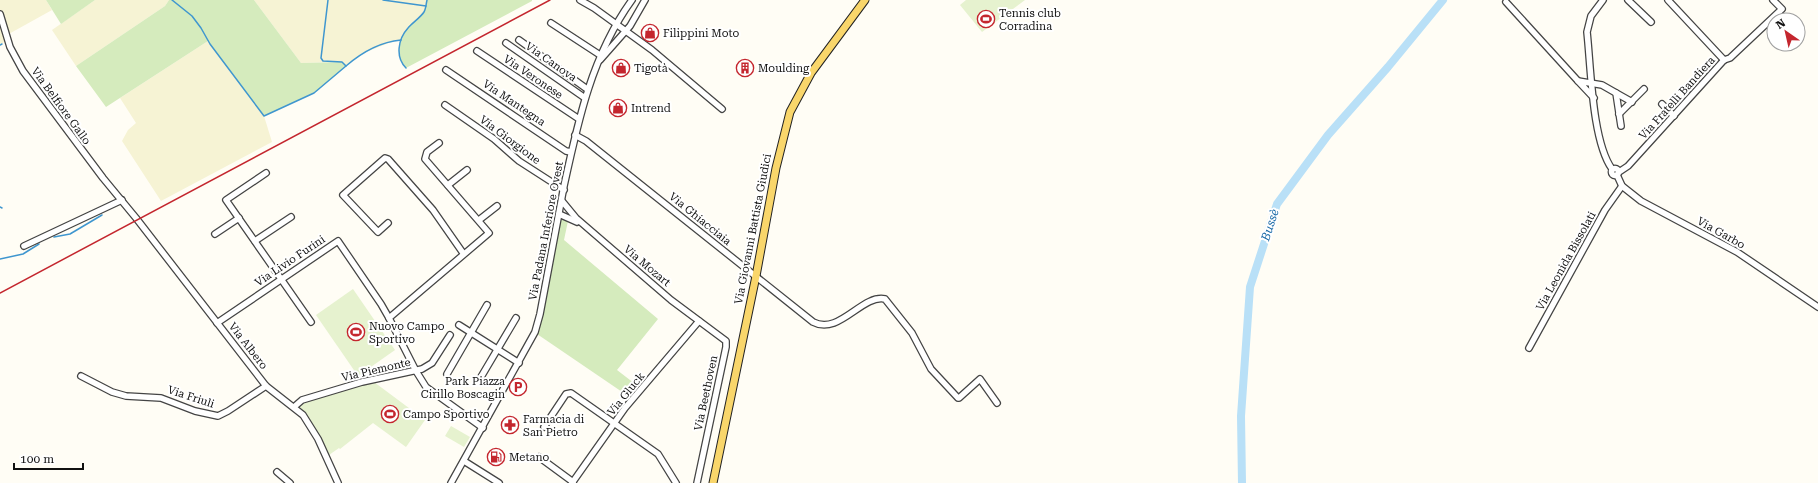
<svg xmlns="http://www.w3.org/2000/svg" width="1818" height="483" font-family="'Roboto Serif',serif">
	<rect width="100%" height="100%" fill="#fffdf5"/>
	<g fill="#f6f3d4">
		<polygon points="0,0 46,0 52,10 7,35 8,39 0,45"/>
		<polygon points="95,0 169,0 165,6 76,66 52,30"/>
		<polygon points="254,0 427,0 424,13 406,30 401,40 394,41 361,54 346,66 341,62 301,63"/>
		<polygon points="208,41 264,116 272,142 161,201 122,141 128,130 136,123 120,98"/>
	</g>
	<g fill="#d5ebbd">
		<polygon points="46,0 95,0 61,24"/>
		<polygon points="169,0 254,0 301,63 342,62 346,66 314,93 264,116 208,41 106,107 76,66 165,6"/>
		<path d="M 427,0 L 532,0 L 532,1 L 406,68 C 395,57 398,39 408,28 C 412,23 420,18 424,12 C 426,9 426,4 427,0 Z"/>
		<polygon points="561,219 568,221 564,240 658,319 617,370 639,387 631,398 537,334"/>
	</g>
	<g fill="#e6f2cf">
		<polygon points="966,0 1025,0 982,32 960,5"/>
		<polygon points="353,289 395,350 358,376 316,315"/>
		<polygon points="374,382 425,420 406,447 373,423 340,449 339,448 329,455 316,430 298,406 304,402 344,389"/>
		<polygon points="451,426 470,437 464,447 445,436"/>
	</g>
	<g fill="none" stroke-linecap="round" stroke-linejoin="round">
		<g stroke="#3f96cf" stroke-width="1.5">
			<polyline points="172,0 192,16 201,28 210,44 264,116 314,93 346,66"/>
			<path d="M 328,0 L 321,58 L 323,61 L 342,62 L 346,66 C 361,53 380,42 401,40"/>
			<polyline points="383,0 426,6"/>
			<polyline points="0,45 2,44"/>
			<path d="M 406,68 C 395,57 398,39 408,28 C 412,23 420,18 424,12 C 426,9 426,4 427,0"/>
			<polyline points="0,207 2,208"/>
			<polyline points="54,237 70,234 102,215"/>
			<polyline points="0,259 23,254 39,244"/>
		</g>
		<polyline stroke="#b9e0f7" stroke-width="8" points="1242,483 1241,416 1250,287 1277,204 1328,135 1388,67 1443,0"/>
		<defs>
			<g id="minor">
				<polyline points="580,0 594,8 652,50 722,109"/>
				<path d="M 1603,0 L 1591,16 L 1587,32 C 1591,68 1592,141 1612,169"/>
				<polyline points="1628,0 1651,22"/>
				<polyline points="1668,0 1724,60"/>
				<polyline points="1506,2 1578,81"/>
				<polyline points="0,14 10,47 23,71 103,178 136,218 266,386 303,415 318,439 338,483"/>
				<polyline points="551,23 600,55"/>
				<polyline points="519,40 587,89"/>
				<polyline points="506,43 585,98"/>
				<polyline points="477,51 579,119"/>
				<polyline points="600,60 630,26 645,0"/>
				<polyline points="1724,60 1730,58 1782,9 1773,0"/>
				<polyline points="446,70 566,151 571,152"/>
				<polyline points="1616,93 1632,102"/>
				<polyline points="1594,98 1578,81 1602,85 1616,93 1621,126"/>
				<polyline points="1662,104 1674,116"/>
				<polyline points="445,105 494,139 519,161 564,190"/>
				<polyline points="1619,114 1644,89"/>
				<path d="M 575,135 L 586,141 L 813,322 C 839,336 862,294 885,299 L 912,333 L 931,369 L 958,398 L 959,398 L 980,379 L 997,403"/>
				<polyline points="439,143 427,152 425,159 489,233 389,318 416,371 426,387 483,428"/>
				<circle cx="1615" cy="172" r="3.5"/>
				<polyline points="1619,172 1628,166 1724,60"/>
				<polyline points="266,173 226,200 311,322"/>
				<polyline points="1617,175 1622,186 1641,201 1737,252 1818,307"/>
				<polyline points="448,185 467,170"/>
				<polyline points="562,201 576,218 671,300 726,341 726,347 697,483"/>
				<polyline points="559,214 577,222"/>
				<polyline points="479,220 497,206"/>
				<polyline points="388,223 378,232 343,195 385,158 388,159 433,210 463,253"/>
				<polyline points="215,234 239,218"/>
				<polyline points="255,241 291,217"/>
				<polyline points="24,246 122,200"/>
				<polyline points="217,323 338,241 381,304 389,318"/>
				<polyline points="459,325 519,363"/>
				<polyline points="1529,348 1605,210 1622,186"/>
				<polyline points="447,374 487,305"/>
				<polyline points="81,376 112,392 126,396 161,398 195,411 218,416 228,411 266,386"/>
				<polyline points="481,377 516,318"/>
				<polyline points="294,407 302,400 362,382 422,369 432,363 450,335"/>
				<polyline points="544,427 566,394 571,393 658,454 676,483"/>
				<polyline points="539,457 573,482"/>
				<polyline points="464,461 499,483"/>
				<polyline points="277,472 290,483"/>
				<path d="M 451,483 L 535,332 L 540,314 C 548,272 556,229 564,186 C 578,121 592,55 632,0"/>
				<polyline points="572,483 625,408 699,321"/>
			</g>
			<polyline id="major" points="713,483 756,276 776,168 790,112 811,73 865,0"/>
		</defs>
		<use href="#minor" stroke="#444" stroke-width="8"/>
		<use href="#major" stroke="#222" stroke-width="9"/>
		<use href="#minor" stroke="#fff" stroke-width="5.5"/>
		<use href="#major" stroke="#f9d66b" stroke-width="7"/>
		<polyline stroke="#c4262e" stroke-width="1.5" points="0,293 550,0"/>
	</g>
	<defs>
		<symbol id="stadium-ring" viewBox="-11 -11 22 22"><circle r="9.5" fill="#fff" stroke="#c4262e" stroke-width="1.5"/><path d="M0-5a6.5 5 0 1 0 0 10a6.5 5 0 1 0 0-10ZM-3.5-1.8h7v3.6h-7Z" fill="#c4262e"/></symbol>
		<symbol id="shop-ring" viewBox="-11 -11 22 22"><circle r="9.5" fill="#fff" stroke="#c4262e" stroke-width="1.5"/><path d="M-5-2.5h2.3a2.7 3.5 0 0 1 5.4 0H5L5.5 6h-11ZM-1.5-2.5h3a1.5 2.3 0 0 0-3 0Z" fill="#c4262e"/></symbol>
		<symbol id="building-ring" viewBox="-11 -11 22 22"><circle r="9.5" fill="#fff" stroke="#c4262e" stroke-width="1.5"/><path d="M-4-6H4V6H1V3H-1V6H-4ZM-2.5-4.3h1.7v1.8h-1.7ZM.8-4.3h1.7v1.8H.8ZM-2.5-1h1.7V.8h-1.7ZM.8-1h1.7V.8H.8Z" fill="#c4262e"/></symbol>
		<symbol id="parking-ring" viewBox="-11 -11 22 22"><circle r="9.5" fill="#fff" stroke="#c4262e" stroke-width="1.5"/><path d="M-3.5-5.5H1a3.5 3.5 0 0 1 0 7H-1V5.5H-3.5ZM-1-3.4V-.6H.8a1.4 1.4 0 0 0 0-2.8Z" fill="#c4262e"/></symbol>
		<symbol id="pharmacy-ring" viewBox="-11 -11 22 22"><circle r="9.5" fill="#fff" stroke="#c4262e" stroke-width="1.5"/><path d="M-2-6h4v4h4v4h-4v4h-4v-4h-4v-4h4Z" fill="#c4262e"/></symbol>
		<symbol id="fuel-ring" viewBox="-11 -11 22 22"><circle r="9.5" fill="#fff" stroke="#c4262e" stroke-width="1.5"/><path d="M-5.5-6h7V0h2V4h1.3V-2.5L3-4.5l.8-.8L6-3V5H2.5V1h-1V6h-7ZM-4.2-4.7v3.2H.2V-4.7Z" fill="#c4262e"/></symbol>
	</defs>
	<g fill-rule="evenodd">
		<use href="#stadium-ring" x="976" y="9" width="20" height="20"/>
		<use href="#shop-ring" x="640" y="23" width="20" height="20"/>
		<use href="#shop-ring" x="611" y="58" width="20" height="20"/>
		<use href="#building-ring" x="735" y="58" width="20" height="20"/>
		<use href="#shop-ring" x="608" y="98" width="20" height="20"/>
		<use href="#stadium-ring" x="346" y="322" width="20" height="20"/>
		<use href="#parking-ring" x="508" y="377" width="20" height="20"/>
		<use href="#stadium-ring" x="380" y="404" width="20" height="20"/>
		<use href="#pharmacy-ring" x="500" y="415" width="20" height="20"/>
		<use href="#fuel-ring" x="486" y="447" width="20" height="20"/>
	</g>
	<g text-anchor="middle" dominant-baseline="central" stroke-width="4" stroke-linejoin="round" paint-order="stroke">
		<g font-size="11" fill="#111" stroke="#fff" text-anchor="start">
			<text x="999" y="13">Tennis club<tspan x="999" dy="13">Corradina</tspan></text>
			<text x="663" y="33">Filippini Moto</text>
			<text x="634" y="68">Tigotà</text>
			<text x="758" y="68">Moulding</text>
			<text x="631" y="108">Intrend</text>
			<text x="369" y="326">Nuovo Campo<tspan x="369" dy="13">Sportivo</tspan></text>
			<text x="505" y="381" text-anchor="end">Park Piazza<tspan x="505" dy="13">Cirillo Boscagin</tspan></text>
			<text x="403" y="414">Campo Sportivo</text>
			<text x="523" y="419">Farmacia di<tspan x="523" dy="13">San Pietro</tspan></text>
			<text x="509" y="457">Metano</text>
		</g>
		<g font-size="11" fill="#111" stroke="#fff">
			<text transform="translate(551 62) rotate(35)">Via Canova</text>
			<text transform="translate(533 77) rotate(34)">Via Veronese</text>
			<text transform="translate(1677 98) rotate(-48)">Via Fratelli Bandiera</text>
			<text transform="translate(514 103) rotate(34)">Via Mantegna</text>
			<text transform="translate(61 106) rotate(54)">Via Belfiore Gallo</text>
			<text transform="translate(510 140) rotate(37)">Via Giorgione</text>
			<text transform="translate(700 219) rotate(39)">Via Ghiacciaia</text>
			<text transform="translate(753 229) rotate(-79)">Via Giovanni Battista Giudici</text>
			<text transform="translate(546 231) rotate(-79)">Via Padana Inferiore Ovest</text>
			<text transform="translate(1721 233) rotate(29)">Via Garbo</text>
			<text transform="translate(290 261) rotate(-34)">Via Livio Furini</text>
			<text transform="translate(1566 261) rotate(-61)">Via Leonida Bissolati</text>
			<text transform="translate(647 266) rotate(40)">Via Mozart</text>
			<text transform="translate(248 346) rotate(52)">Via Albero</text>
			<text transform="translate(376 370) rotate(-13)">Via Piemonte</text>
			<text transform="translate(706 393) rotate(-78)">Via Beethoven</text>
			<text transform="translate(626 394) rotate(-51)">Via Gluck</text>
			<text transform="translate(191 397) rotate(18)">Via Friuli</text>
		</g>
		<g font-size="12" font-style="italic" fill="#1768a6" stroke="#fff">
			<text transform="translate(1270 225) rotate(-72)">Bussè</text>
		</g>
	</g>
	<g transform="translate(1786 32) rotate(326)"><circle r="19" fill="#ffffff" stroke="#a0a0a0"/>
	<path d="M0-3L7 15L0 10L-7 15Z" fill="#c4262e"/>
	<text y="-6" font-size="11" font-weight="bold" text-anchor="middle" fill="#111111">N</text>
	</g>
	<path d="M14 463v6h69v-6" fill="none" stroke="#111111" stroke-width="2"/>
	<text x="20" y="463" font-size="12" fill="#111111" stroke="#ffffff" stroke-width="3" paint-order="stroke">100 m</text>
</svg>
